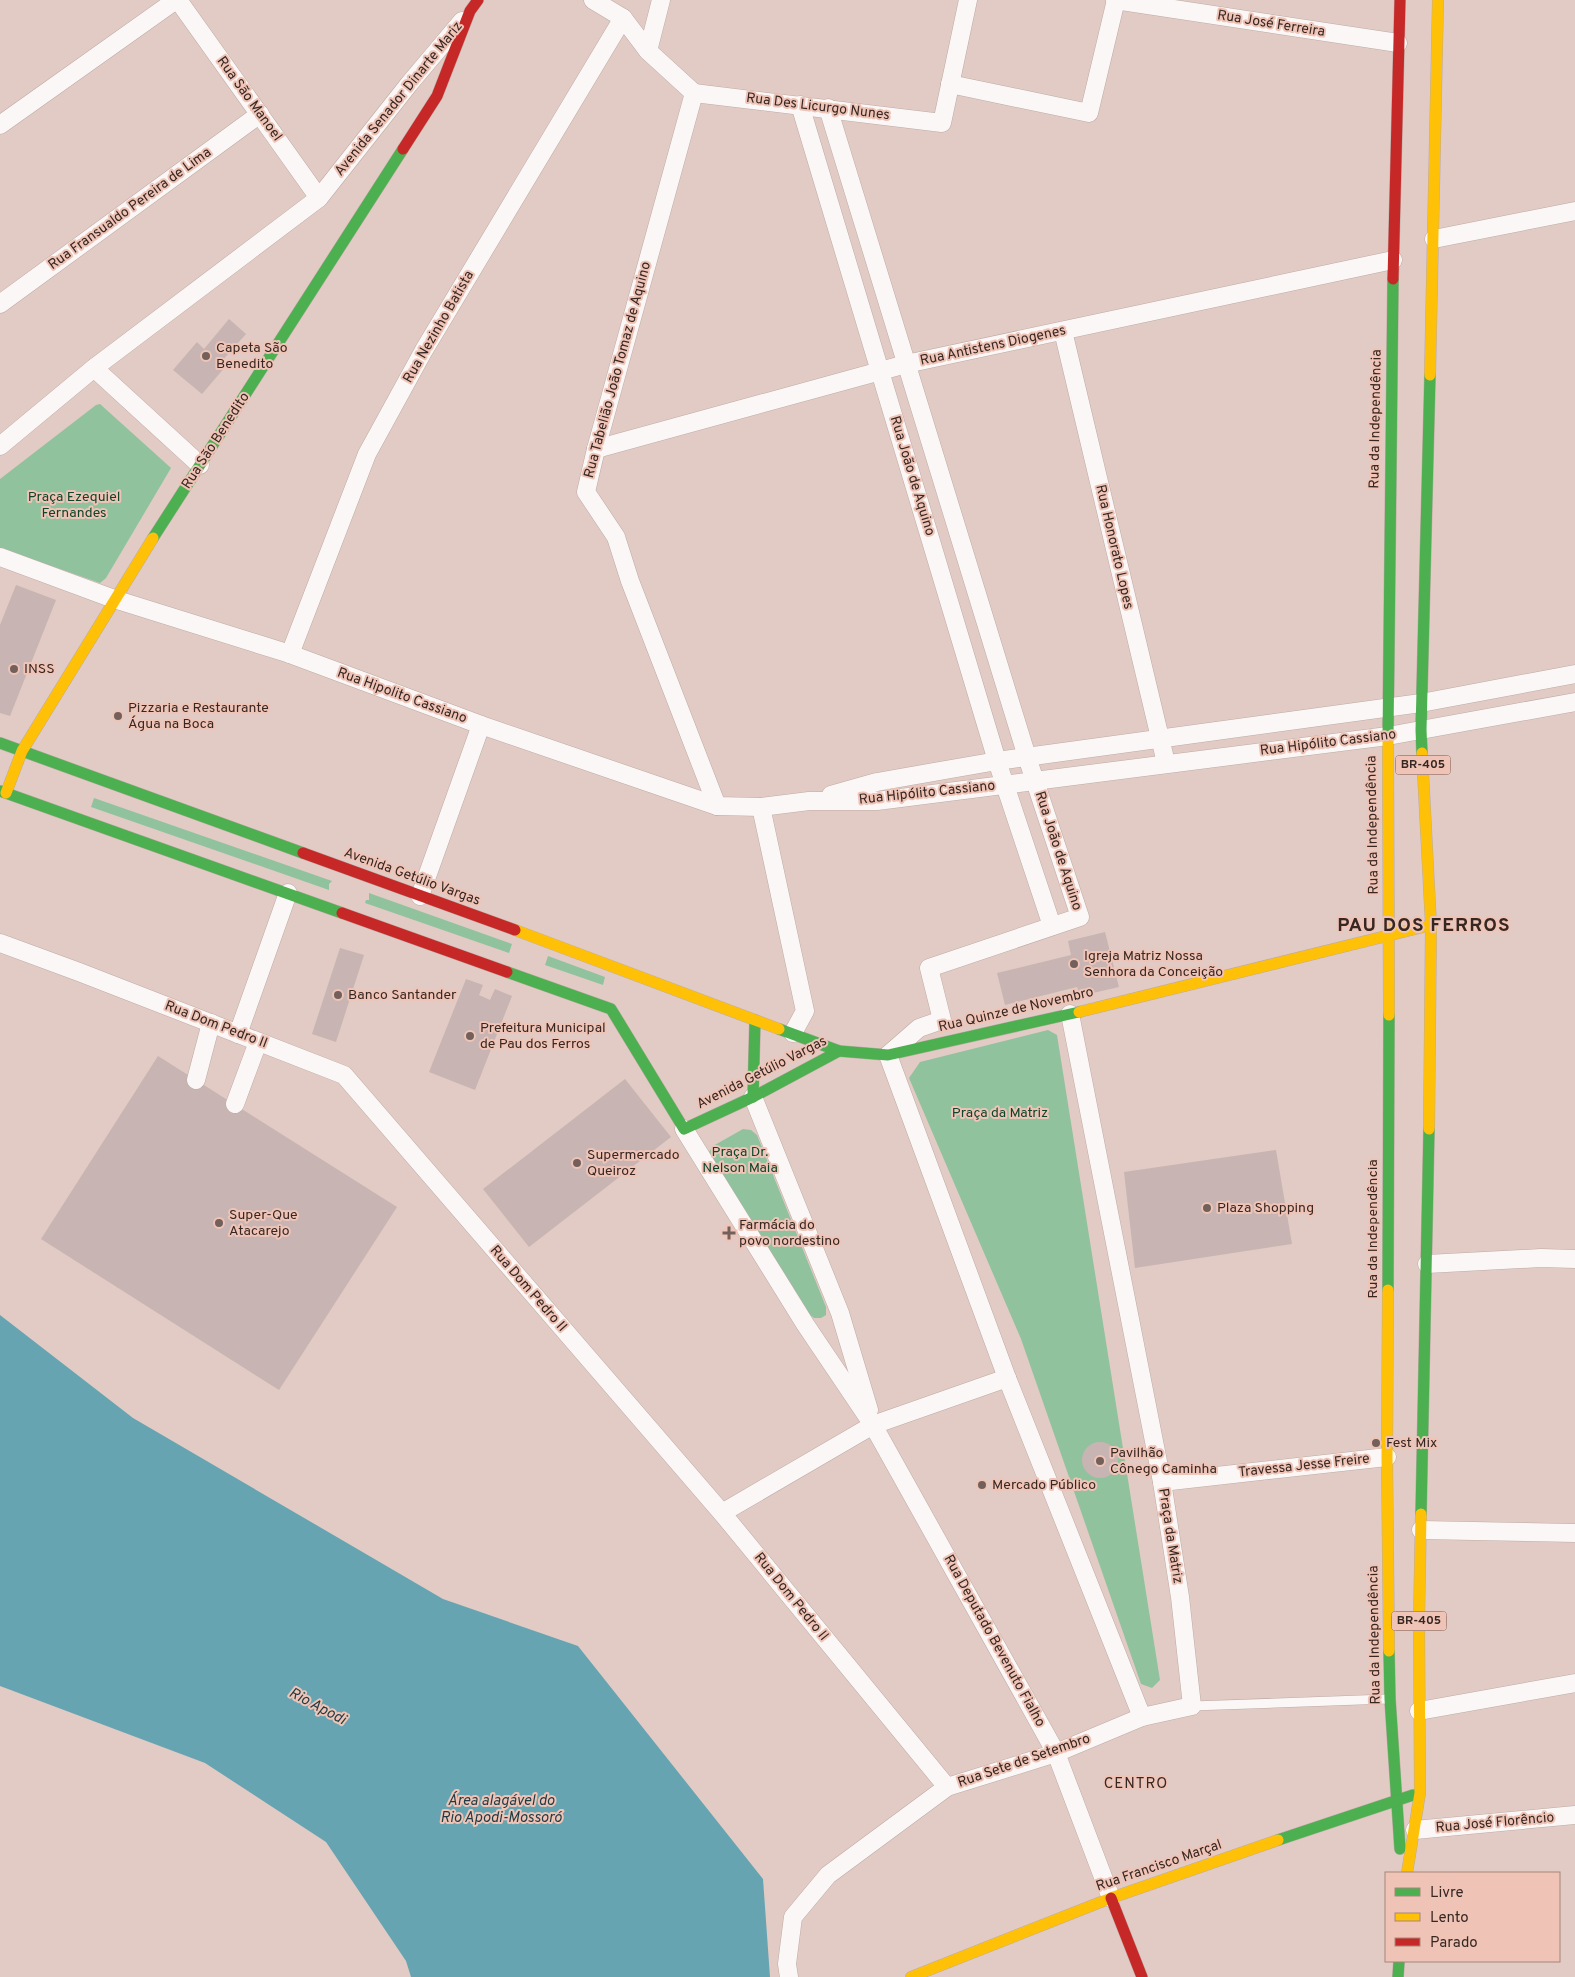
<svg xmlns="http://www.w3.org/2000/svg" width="1575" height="1977" font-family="Overpass,sans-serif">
	<rect width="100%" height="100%" fill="#e2cbc4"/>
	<g fill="#91c29e">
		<polygon points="100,404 171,468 106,578 100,583 0,548 0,479 96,405"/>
		<polygon points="94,798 332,881 329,884 329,890 91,807"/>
		<polygon points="369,893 512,944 509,953 365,903 366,900 369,900"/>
		<polygon points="548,956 605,977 603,985 545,965"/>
		<polygon points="1048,1030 1057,1035 1160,1680 1152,1688 1141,1684 1021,1339 909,1078 920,1062"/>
		<polygon points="743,1129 751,1130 757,1135 826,1307 826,1315 821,1318 814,1318 809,1314 711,1159 709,1152 713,1146"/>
	</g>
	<polygon fill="#66a4b2" points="0,1315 133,1418 443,1599 578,1646 763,1879 770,1977 411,1977 406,1961 326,1842 205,1763 0,1686"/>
	<g fill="#c8b4b2">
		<polygon points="229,319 246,334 221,362 226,366 202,394 173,370 197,342 204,349"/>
		<polygon points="16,585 56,600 10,716 0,713 0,625"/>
		<polygon points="1105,932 1119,987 1080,996 1077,987 1005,1005 997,973 1071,955 1068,941"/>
		<polygon points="340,948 364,955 336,1042 312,1034"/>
		<polygon points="466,979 483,985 479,995 490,1000 495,989 512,996 475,1090 429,1072"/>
		<polygon points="158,1056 397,1207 279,1390 41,1239"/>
		<polygon points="625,1079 671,1137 529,1247 483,1189"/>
		<polygon points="1276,1150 1292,1244 1135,1268 1124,1172"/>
		<circle cx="1100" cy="1460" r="18"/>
	</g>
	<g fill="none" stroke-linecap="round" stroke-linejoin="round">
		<defs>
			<polyline id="lane" points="1192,1706 1387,1699"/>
			<g id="street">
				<polyline points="178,0 319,198"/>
				<polyline points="593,0 623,18 648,51"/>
				<polyline points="661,0 648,51 694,93"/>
				<polyline points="1115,0 1398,43"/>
				<polyline points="950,84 1089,113 1116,0"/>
				<polyline points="694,93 596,449 586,492 616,537 630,581 717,806"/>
				<polyline points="694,93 942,123 968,0"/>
				<polyline points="800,105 997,761 1052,926"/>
				<polyline points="828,108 1027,757 1080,917 929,968 942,1020 919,1028 888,1055 1007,1378 1142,1717"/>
				<polyline points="0,125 176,0"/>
				<polyline points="1434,239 1575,211"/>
				<polyline points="0,304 260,114"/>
				<polyline points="1063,331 1166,763"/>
				<polyline points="94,368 200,465"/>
				<polyline points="0,446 94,368 319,198 409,84 462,21"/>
				<polyline points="596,449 906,364 1393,260"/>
				<polyline points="0,557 114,599 290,654 481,725 717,806 761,807 809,801 877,801 1388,736 1575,702"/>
				<polyline points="290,654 367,454 424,350 623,18"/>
				<polyline points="831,795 877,782 997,761 1421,703 1575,674"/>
				<polyline points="761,807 805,1011 793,1033"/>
				<polyline points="420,896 481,725"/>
				<polyline points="0,943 79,972 344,1075 722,1513 947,1787"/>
				<polyline points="238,1034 288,893"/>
				<polyline points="196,1080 211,1023"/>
				<polyline points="753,1097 840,1313 869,1410"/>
				<polyline points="235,1104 258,1042"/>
				<polyline points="684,1129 805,1324 873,1425 1056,1753 1111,1898"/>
				<polyline points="1427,1264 1541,1258 1575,1259"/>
				<polyline points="1162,1482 1387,1457"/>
				<polyline points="722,1513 873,1425 1007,1378"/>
				<polyline points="1421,1530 1575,1533"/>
				<polyline points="1419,1711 1575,1683"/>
				<polyline points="1415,1830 1575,1815"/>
				<polyline points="789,1977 787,1964 793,1917 828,1875 947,1787 1056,1753 1142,1717 1192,1706 1180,1597 1162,1482 1070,1014"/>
			</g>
			<g id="fast">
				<polyline points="153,538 403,149"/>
				<polyline points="1388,737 1393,279"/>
				<polyline points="0,743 303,853"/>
				<polyline points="1422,753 1421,730 1430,375"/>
				<polyline points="0,791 342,913"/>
				<polyline points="507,972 611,1009 684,1129 753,1097 839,1051"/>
				<polyline points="779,1029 839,1051 888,1055 1079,1012"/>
				<polyline points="753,1097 755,1020"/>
				<polyline points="1388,1290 1389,1015"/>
				<polyline points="1421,1514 1429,1129"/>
				<polyline points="1389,1651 1390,1699 1400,1849"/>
				<polyline points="1278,1840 1413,1795"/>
				<polyline points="1398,1977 1399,1961"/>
			</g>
			<g id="slow">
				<polyline points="1430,375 1438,0"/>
				<polyline points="1388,737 1389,1015"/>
				<polyline points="1422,753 1431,925 1429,1129"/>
				<polyline points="6,793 22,751 153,538"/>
				<polyline points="515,930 779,1029"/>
				<polyline points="1079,1012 1431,925"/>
				<polyline points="1388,1290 1387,1457 1389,1651"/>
				<polyline points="1407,1873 1420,1793 1419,1620 1421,1514"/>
				<polyline points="911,1977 1111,1898 1278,1840"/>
			</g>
			<g id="jam">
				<polyline points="403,149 437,96 470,11 478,0"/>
				<polyline points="1393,279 1400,0"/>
				<polyline points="303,853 515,930"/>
				<polyline points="342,913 507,972"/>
				<polyline points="1111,1898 1142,1977"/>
			</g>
		</defs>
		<use href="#lane" stroke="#bdaba5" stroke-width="10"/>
		<use href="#street" stroke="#bdaba5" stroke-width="19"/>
		<use href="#fast" stroke="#bdaba5" stroke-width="12"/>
		<use href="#slow" stroke="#bdaba5" stroke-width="12"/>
		<use href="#jam" stroke="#bdaba5" stroke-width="12"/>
		<use href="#lane" stroke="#fbf7f6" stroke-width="9"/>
		<use href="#street" stroke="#fbf7f6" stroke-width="18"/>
		<use href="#fast" stroke="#4caf50" stroke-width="11"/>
		<use href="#slow" stroke="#ffc107" stroke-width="11"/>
		<use href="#jam" stroke="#c62828" stroke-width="11"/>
	</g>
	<g fill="#73605b" stroke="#efc4b7" stroke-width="2">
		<circle cx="206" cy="356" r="5"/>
		<circle cx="14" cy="669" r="5"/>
		<circle cx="118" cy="716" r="5"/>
		<circle cx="1074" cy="964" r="5"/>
		<circle cx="338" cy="995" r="5"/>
		<circle cx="470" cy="1036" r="5"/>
		<circle cx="577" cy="1163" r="5"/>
		<circle cx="1207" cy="1208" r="5"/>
		<circle cx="219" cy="1223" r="5"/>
		<path d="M726.5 1225.5h5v5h5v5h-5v5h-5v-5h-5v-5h5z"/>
		<circle cx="1376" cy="1443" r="5"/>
		<circle cx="1100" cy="1461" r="5"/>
		<circle cx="982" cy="1485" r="5"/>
	</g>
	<g text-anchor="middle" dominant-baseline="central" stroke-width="4" stroke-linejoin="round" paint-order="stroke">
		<g fill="#efc4b7" stroke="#6e564f" stroke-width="1">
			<rect x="1395.5" y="755.5" width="55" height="19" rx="4"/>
			<rect x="1391.5" y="1611.5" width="55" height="19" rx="4"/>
		</g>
		<g font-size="12" font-weight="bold" fill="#372722">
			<text x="1423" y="765">BR-405</text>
			<text x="1419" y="1621">BR-405</text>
		</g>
		<g font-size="14" fill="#372722" stroke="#efc4b7">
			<text transform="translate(1271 24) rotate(9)">Rua José Ferreira</text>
			<text transform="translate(249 99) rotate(54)">Rua São Manoel</text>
			<text transform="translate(399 99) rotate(-51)">Avenida Senador Dinarte Mariz</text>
			<text transform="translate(818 107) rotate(7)">Rua Des Licurgo Nunes</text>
			<text transform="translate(130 209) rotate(-36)">Rua Fransualdo Pereira de Lima</text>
			<text transform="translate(439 327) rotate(-60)">Rua Nezinho Batista</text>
			<text transform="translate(993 346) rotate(-12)">Rua Antistens Diogenes</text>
			<text transform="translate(618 370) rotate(-75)">Rua Tabelião João Tomaz de Aquino</text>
			<text transform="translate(1376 419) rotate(-89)">Rua da Independência</text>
			<text transform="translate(216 441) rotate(-57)">Rua São Benedito</text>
			<text transform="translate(912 476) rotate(73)">Rua João de Aquino</text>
			<text transform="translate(1114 547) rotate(77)">Rua Honorato Lopes</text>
			<text transform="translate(402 696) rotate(20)">Rua Hipolito Cassiano</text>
			<text transform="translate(1328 743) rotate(-7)">Rua Hipólito Cassiano</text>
			<text transform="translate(927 793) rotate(-6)">Rua Hipólito Cassiano</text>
			<text transform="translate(1373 825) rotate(-91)">Rua da Independência</text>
			<text transform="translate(1058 851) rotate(72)">Rua João de Aquino</text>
			<text transform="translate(412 877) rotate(20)">Avenida Getúlio Vargas</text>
			<text transform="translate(1016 1010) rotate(-13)">Rua Quinze de Novembro</text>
			<text transform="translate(216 1025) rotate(21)">Rua Dom Pedro II</text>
			<text transform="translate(762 1073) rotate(-27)">Avenida Getúlio Vargas</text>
			<text transform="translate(1373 1229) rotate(-90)">Rua da Independência</text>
			<text transform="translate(528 1289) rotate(49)">Rua Dom Pedro II</text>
			<text transform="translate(1304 1466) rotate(-6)">Travessa Jesse Freire</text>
			<text transform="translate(1170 1536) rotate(81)">Praça da Matriz</text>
			<text transform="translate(791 1597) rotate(51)">Rua Dom Pedro II</text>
			<text transform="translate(1375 1635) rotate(-91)">Rua da Independência</text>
			<text transform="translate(994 1641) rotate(61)">Rua Deputado Bevenuto Fialho</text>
			<text transform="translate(1024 1761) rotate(-19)">Rua Sete de Setembro</text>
			<text transform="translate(1495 1823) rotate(-5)">Rua José Florêncio</text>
			<text transform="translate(1159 1866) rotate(-19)">Rua Francisco Marçal</text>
		</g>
		<g font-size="14" fill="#372722" stroke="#efc4b7" text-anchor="start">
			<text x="216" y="348">Capeta São<tspan x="216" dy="16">Benedito</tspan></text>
			<text x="24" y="669">INSS</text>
			<text x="128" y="708">Pizzaria e Restaurante<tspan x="128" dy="16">Água na Boca</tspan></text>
			<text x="1084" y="956">Igreja Matriz Nossa<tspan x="1084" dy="16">Senhora da Conceição</tspan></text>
			<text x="348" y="995">Banco Santander</text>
			<text x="480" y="1028">Prefeitura Municipal<tspan x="480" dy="16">de Pau dos Ferros</tspan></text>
			<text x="587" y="1155">Supermercado<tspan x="587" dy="16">Queiroz</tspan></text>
			<text x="1217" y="1208">Plaza Shopping</text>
			<text x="229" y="1215">Super-Que<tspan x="229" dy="16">Atacarejo</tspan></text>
			<text x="739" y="1225">Farmácia do<tspan x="739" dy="16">povo nordestino</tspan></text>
			<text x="1386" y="1443">Fest Mix</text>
			<text x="1110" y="1453">Pavilhão<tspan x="1110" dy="16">Cônego Caminha</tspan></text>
			<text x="992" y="1485">Mercado Público</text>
		</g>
		<g font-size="14" fill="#0c4529" stroke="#efc4b7">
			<text x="74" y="497">Praça Ezequiel<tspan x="74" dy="16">Fernandes</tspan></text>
			<text x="1000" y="1113">Praça da Matriz</text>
			<text x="740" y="1152">Praça Dr.<tspan x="740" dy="16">Nelson Maia</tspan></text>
		</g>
		<g font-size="15" font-style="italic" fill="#1e3b43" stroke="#efc4b7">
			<text transform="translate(317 1707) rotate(28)">Rio Apodi</text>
			<text x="501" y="1801">Área alagável do<tspan x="501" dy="17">Rio Apodi-Mossoró</tspan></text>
		</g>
		<g font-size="15" letter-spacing="1" fill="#372722" stroke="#efc4b7">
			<text x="1136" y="1784">CENTRO</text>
		</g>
		<g font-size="19" font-weight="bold" letter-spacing="1" fill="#372722" stroke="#efc4b7">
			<text x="1424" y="926">PAU DOS FERROS</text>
		</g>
	</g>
	<rect x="1385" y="1872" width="175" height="90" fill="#efc4b7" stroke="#a5857b"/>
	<rect x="1395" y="1888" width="25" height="8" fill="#4caf50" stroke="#a5857b"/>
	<text x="1430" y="1897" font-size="15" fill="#372722">Livre</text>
	<rect x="1395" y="1913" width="25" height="8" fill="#ffc107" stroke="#a5857b"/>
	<text x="1430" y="1922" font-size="15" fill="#372722">Lento</text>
	<rect x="1395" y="1938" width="25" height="8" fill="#c62828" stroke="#a5857b"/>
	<text x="1430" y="1947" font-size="15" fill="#372722">Parado</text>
</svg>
